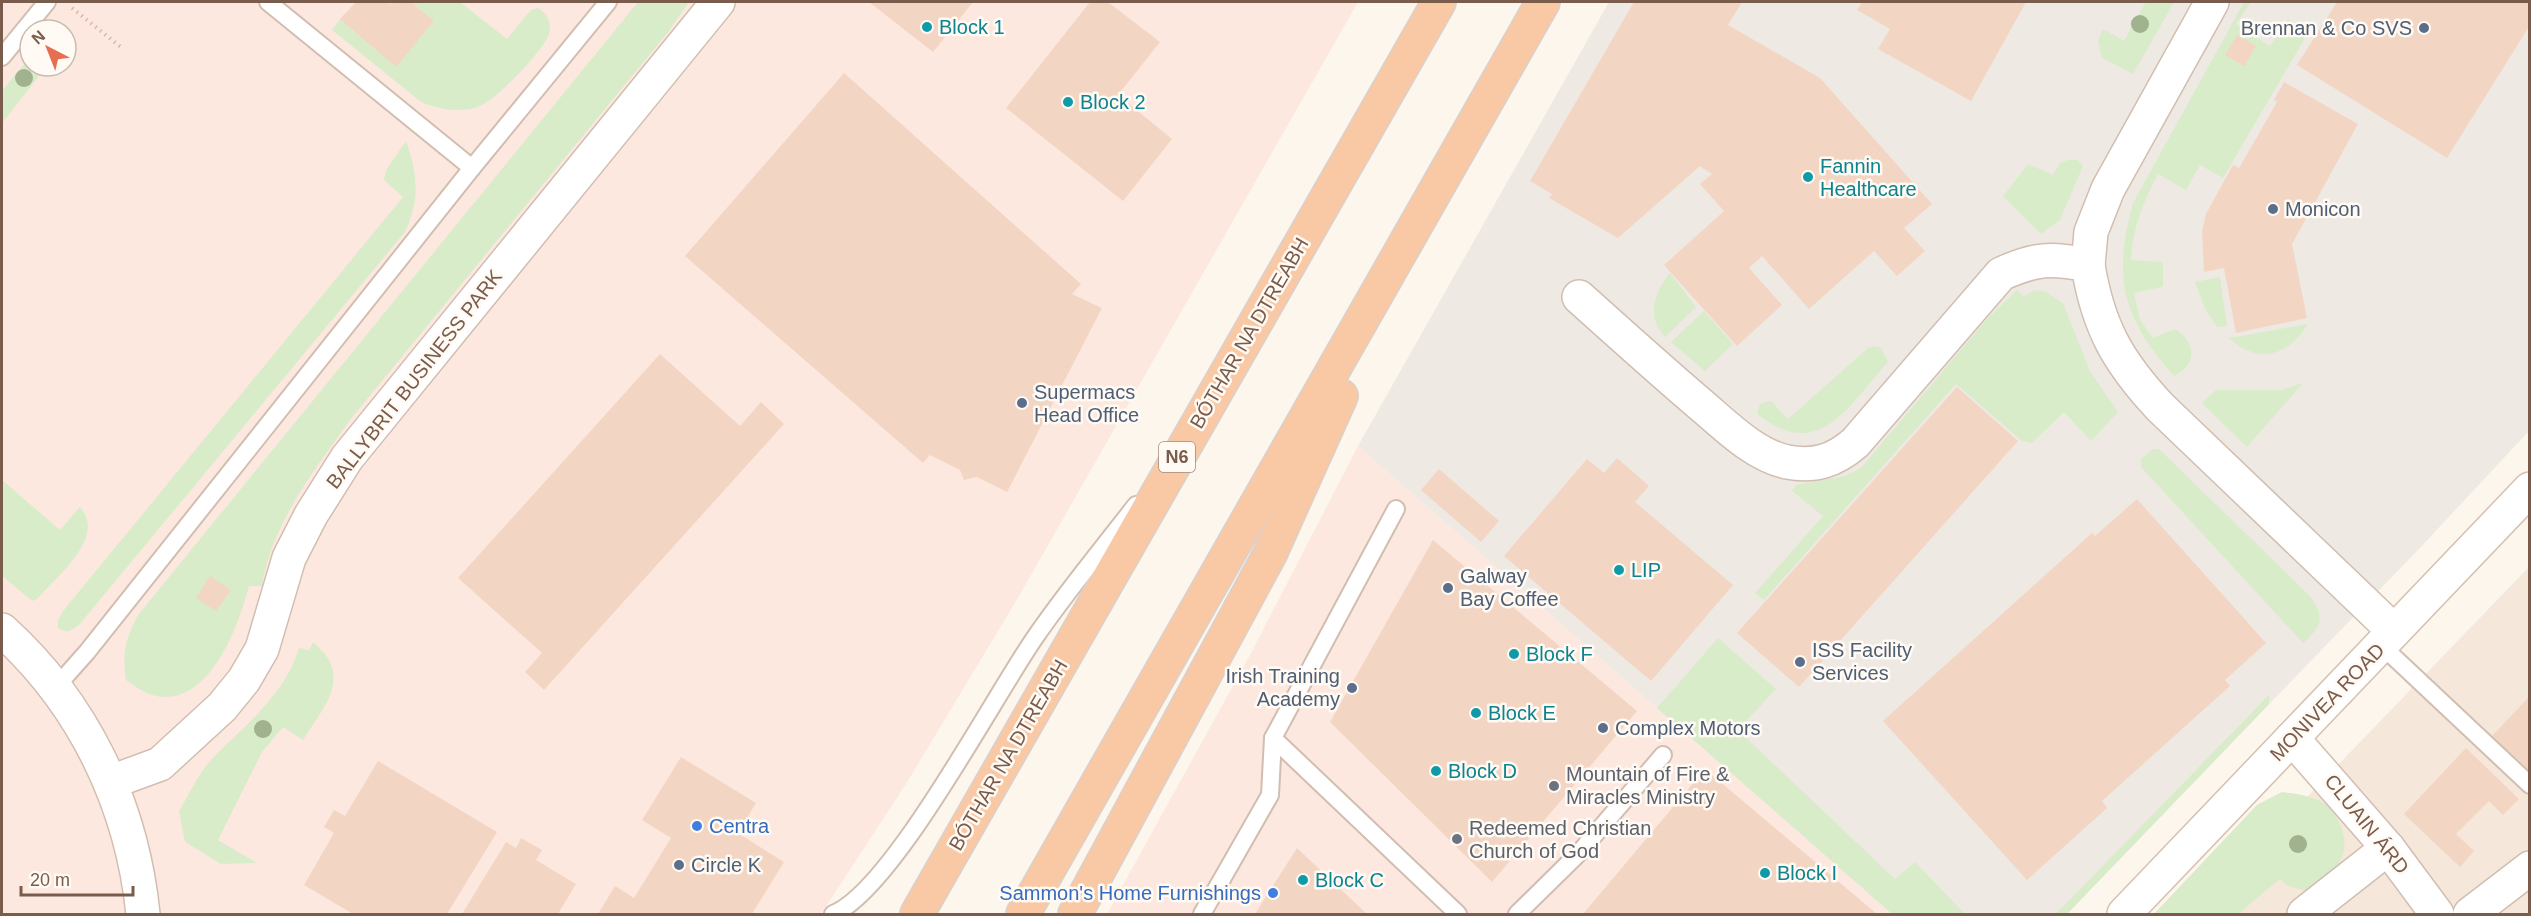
<svg xmlns="http://www.w3.org/2000/svg" width="2531" height="916" font-family="Arial,sans-serif">
	<rect width="100%" height="100%" fill="#fdf6ec"/>
	<polygon fill="#f5e8da" points="2529,567 2529,914 2154,914 2257,805 2282,792 2307,797"/>
	<g fill="#fde8e0" fill-rule="evenodd">
		<path d="M 2,2 L 1358,2 L 1019,596 L 906,784 L 821,914 L 2,914 ZM 30,30 L 66,30 L 66,66 L 30,66 Z"/>
		<polygon points="1358,446 1892,914 1107,914 1250,655"/>
	</g>
	<polygon fill="#efe9e4" points="1609,2 2529,2 2529,431 2417,551 2067,914 1892,914 1358,446"/>
	<g fill="#d8ecc9">
		<path d="M 411,2 L 460,2 L 507,39 L 531,10 L 538,8 C 548,13 553,25 548,36 C 542,52 497,99 480,106 C 461,114 439,109 421,102 L 332,30 L 340,19 L 396,66 L 434,21 Z"/>
		<path d="M 638,2 L 689,2 L 669,31 L 350,420 C 314,471 272,523 262,586 L 249,586 C 239,624 213,698 164,697 C 150,697 137,688 126,680 C 122,652 125,640 138,615 Z"/>
		<polygon points="2146,2 2174,2 2133,74 2102,58 2098,40 2103,29 2124,41"/>
		<path d="M 2244,2 L 2251,2 L 2236,24 L 2270,46 L 2288,19 L 2308,33 L 2223,178 L 2200,165 L 2186,190 L 2158,174 C 2143,203 2133,227 2131,260 L 2163,262 L 2163,287 L 2134,293 L 2140,320 L 2153,338 L 2175,329 C 2197,342 2197,366 2174,376 C 2123,318 2112,279 2133,203 Z"/>
		<polygon points="30,57 30,66 47,66 2,123 2,91"/>
		<path d="M 406,141 C 418,174 420,201 405,232 L 79,625 C 71,631 66,634 58,628 L 58,620 L 63,611 L 403,197 L 384,180 L 386,170 Z"/>
		<polygon points="2068,160 2078,160 2083,166 2060,220 2041,234 2003,196 2028,164 2053,175 2060,163"/>
		<path d="M 1670,273 L 1696,307 L 1665,337 C 1646,318 1654,292 1670,273 Z"/>
		<polygon points="2220,277 2227,326 2217,327 2206,311 2195,282"/>
		<polygon points="2017,290 2024,296 2035,290 2045,291 2063,303 2090,371 2118,412 2091,441 2064,412 2032,443 2022,441 1956,384 1764,600 1755,593 1823,516 1792,491 1796,485 1845,476 1861,468 1986,320"/>
		<polygon points="1704,311 1733,344 1705,371 1671,342"/>
		<path d="M 2308,324 C 2289,356 2257,365 2229,338 Z"/>
		<path d="M 1875,346 L 1881,348 L 1888,362 C 1849,405 1819,464 1757,414 L 1760,404 L 1771,401 L 1788,419 L 1868,348 Z"/>
		<polygon points="2303,383 2247,447 2202,403 2216,390 2281,390"/>
		<path d="M 2153,449 L 2159,449 L 2311,597 C 2325,619 2322,626 2303,643 L 2141,467 L 2141,459 Z"/>
		<path d="M 2,480 L 60,530 L 80,507 C 107,537 57,576 37,599 L 32,601 L 2,576 Z"/>
		<polygon points="1718,638 1776,689 1738,730 1895,879 1915,862 1965,914 1892,914 1657,708"/>
		<path d="M 313,642 C 354,676 325,705 303,740 L 283,727 L 262,752 L 218,840 L 257,863 L 221,864 L 185,842 L 179,811 C 189,795 198,774 211,760 C 245,724 284,697 299,648 L 309,650 Z"/>
		<polygon points="2269,695 2269,704 2067,914 2056,914"/>
		<path d="M 2282,792 C 2297,794 2313,796 2327,805 C 2332,809 2337,818 2340,824 C 2354,855 2333,878 2306,891 L 2288,886 L 2280,879 L 2238,914 L 2154,914 L 2257,805 Z"/>
	</g>
	<g fill="#f3d5c3">
		<polygon points="356,2 388,2 392,4 394,2 411,2 434,21 396,67 340,19"/>
		<polygon points="869,2 973,2 933,52"/>
		<polygon points="1090,2 1108,2 1160,42 1118,95 1172,139 1123,201 1006,108"/>
		<polygon points="1634,2 1742,2 1728,25 1820,78 1932,204 1904,228 1925,251 1897,276 1874,251 1809,309 1762,256 1749,268 1782,305 1737,346 1664,265 1724,211 1700,184 1712,174 1700,166 1618,238 1549,198 1552,194 1530,181"/>
		<polygon points="1862,2 2026,2 1971,101 1878,49 1890,29 1857,10"/>
		<polygon points="2337,2 2530,2 2530,25 2447,158 2297,65"/>
		<polygon points="2237,35 2256,46 2244,66 2225,55"/>
		<polygon points="844,73 1081,284 1072,294 1102,308 1007,492 977,477 964,480 960,470 930,455 923,463 685,256"/>
		<polygon points="2284,82 2358,124 2292,244 2307,318 2236,333 2224,268 2204,272 2202,232 2206,214 2233,165 2239,168 2277,102 2274,100"/>
		<polygon points="660,354 740,426 761,402 784,424 544,690 525,672 542,653 458,578"/>
		<polygon points="1957,387 2018,441 1799,687 1737,633"/>
		<polygon points="1617,458 1649,486 1635,502 1733,585 1651,681 1504,556 1587,459 1604,473"/>
		<polygon points="1439,469 1499,521 1481,542 1421,490"/>
		<polygon points="2137,499 2266,643 2225,680 2230,686 2102,801 2107,808 2027,880 1883,721 2092,533 2095,536"/>
		<polygon points="1433,540 1637,711 1492,882 1330,722"/>
		<polygon points="210,576 231,590 216,611 196,598"/>
		<polygon points="2530,696 2530,771 2492,736"/>
		<polygon points="2466,748 2519,799 2503,815 2489,801 2456,834 2474,851 2460,867 2404,814"/>
		<polygon points="681,757 756,803 738,833 784,862 752,914 598,914 615,886 634,898 671,838 642,820"/>
		<polygon points="378,761 497,832 447,914 353,914 304,885 334,833 324,827 334,810 345,816"/>
		<polygon points="1705,769 1877,914 1583,914"/>
		<polygon points="521,838 542,850 536,860 576,884 558,914 462,914 506,842 516,848"/>
		<polygon points="1297,848 1367,914 1255,914"/>
	</g>
	<g fill="none" stroke-linecap="round" stroke-linejoin="round">
		<defs>
			<g id="service">
				<polyline points="268,2 472,168"/>
				<polyline points="2,57 47,2"/>
				<polyline points="2381,645 2530,785"/>
				<polyline points="55,688 87,652 472,168 608,2"/>
				<polyline points="1273,738 1458,914"/>
				<path d="M 833,914 C 892,891 994,696 1036,636 C 1067,591 1102,549 1136,505"/>
				<polyline points="1202,914 1270,795 1273,738 1396,509"/>
				<polyline points="1517,914 1579,853 1663,755"/>
			</g>
			<g id="minor">
				<polyline points="2088,265 2091,232 2108,189 2212,2"/>
				<path d="M 1579,297 C 1619,333 1659,369 1700,404 C 1725,425 1754,455 1787,462 C 1815,467 1834,461 1855,443 L 2001,274 C 2036,258 2051,258 2088,265 C 2098,327 2118,362 2160,407 L 2394,631"/>
				<path d="M 2,630 C 84,704 132,805 143,914"/>
				<polyline points="2292,738 2388,848 2437,914"/>
				<polyline points="111,782 160,764 222,707 244,680 262,649 289,558 311,515 347,458 718,2"/>
				<polyline points="2304,914 2388,848"/>
				<polyline points="2470,914 2530,868"/>
			</g>
			<polyline id="secondary" points="2124,914 2530,489"/>
			<g id="trunk">
				<polyline points="917,914 1439,2"/>
				<polyline points="1023,914 1543,2"/>
				<polyline points="1075,914 1270,554 1341,396"/>
			</g>
		</defs>
		<use href="#service" stroke="#d1beb0" stroke-width="20"/>
		<use href="#minor" stroke="#d1beb0" stroke-width="36"/>
		<use href="#secondary" stroke="#d6c0b0" stroke-width="36"/>
		<use href="#trunk" stroke="#dad1cd" stroke-width="36"/>
		<polyline stroke="#d9b8a5" stroke-width="4" stroke-dasharray="1.5 4.5" stroke-linecap="butt" points="72,8 122,48"/>
		<use href="#service" stroke="#fff" stroke-width="16"/>
		<use href="#minor" stroke="#fff" stroke-width="33"/>
		<use href="#secondary" stroke="#fff" stroke-width="33"/>
		<use href="#trunk" stroke="#f9c8a4" stroke-width="33"/>
	</g>
	<g fill="#a0b28e">
		<circle cx="2140" cy="24" r="9"/>
		<circle cx="24" cy="78" r="9"/>
		<circle cx="263" cy="729" r="9"/>
		<circle cx="2298" cy="844" r="9"/>
	</g>
	<g fill="#0f9aa8" stroke="#fffaf3" stroke-width="2">
		<circle cx="927" cy="27" r="6"/>
		<circle cx="1068" cy="102" r="6"/>
		<circle cx="1808" cy="177" r="6"/>
		<circle cx="1619" cy="570" r="6"/>
		<circle cx="1514" cy="654" r="6"/>
		<circle cx="1476" cy="713" r="6"/>
		<circle cx="1436" cy="771" r="6"/>
		<circle cx="1765" cy="873" r="6"/>
		<circle cx="1303" cy="880" r="6"/>
	</g>
	<g fill="#5c6f8a" stroke="#fffaf3" stroke-width="2">
		<circle cx="2424" cy="28" r="6"/>
		<circle cx="2273" cy="209" r="6"/>
		<circle cx="1022" cy="403" r="6"/>
		<circle cx="1448" cy="588" r="6"/>
		<circle cx="1800" cy="662" r="6"/>
		<circle cx="1352" cy="688" r="6"/>
		<circle cx="1603" cy="728" r="6"/>
		<circle cx="679" cy="865" r="6"/>
	</g>
	<g fill="#6b7280" stroke="#fffaf3" stroke-width="2">
		<circle cx="1554" cy="786" r="6"/>
		<circle cx="1457" cy="839" r="6"/>
	</g>
	<g fill="#3f7fe0" stroke="#fffaf3" stroke-width="2">
		<circle cx="697" cy="826" r="6"/>
		<circle cx="1273" cy="893" r="6"/>
	</g>
	<g text-anchor="middle" dominant-baseline="central" stroke-width="5" stroke-linejoin="round" paint-order="stroke">
		<rect fill="#fffaf3" stroke="#a28b7f" stroke-width="1.5" x="1159" y="442" width="36" height="30" rx="4.5"/>
		<g font-size="18" font-weight="bold" fill="#7a5c4d">
			<text x="1177" y="457">N6</text>
		</g>
		<g font-size="20" fill="#0d838f" stroke="#fffaf3" text-anchor="start">
			<text x="939" y="27">Block 1</text>
			<text x="1080" y="102">Block 2</text>
			<text x="1820" y="166">Fannin<tspan x="1820" dy="23">Healthcare</tspan></text>
			<text x="1631" y="570">LIP</text>
			<text x="1526" y="654">Block F</text>
			<text x="1488" y="713">Block E</text>
			<text x="1448" y="771">Block D</text>
			<text x="1777" y="873">Block I</text>
			<text x="1315" y="880">Block C</text>
		</g>
		<g font-size="20" fill="#4e5e75" stroke="#fffaf3" text-anchor="start">
			<text x="2412" y="28" text-anchor="end">Brennan &amp; Co SVS</text>
			<text x="2285" y="209">Monicon</text>
			<text x="1034" y="392">Supermacs<tspan x="1034" dy="23">Head Office</tspan></text>
			<text x="1460" y="576">Galway<tspan x="1460" dy="23">Bay Coffee</tspan></text>
			<text x="1812" y="650">ISS Facility<tspan x="1812" dy="23">Services</tspan></text>
			<text x="1340" y="676" text-anchor="end">Irish Training<tspan x="1340" dy="23">Academy</tspan></text>
			<text x="1615" y="728">Complex Motors</text>
			<text x="691" y="865">Circle K</text>
		</g>
		<g font-size="20" fill="#7a5c4d" stroke="#fffaf3">
			<text transform="translate(1249 333) rotate(-60)">BÓTHAR NA DTREABH</text>
			<text transform="translate(414 379) rotate(-52)">BALLYBRIT BUSINESS PARK</text>
			<text transform="translate(2327 702) rotate(-46)">MONIVEA ROAD</text>
			<text transform="translate(1008 755) rotate(-60)">BÓTHAR NA DTREABH</text>
			<text transform="translate(2367 824) rotate(51)">CLUAIN ÁRD</text>
		</g>
		<g font-size="20" fill="#5b616d" stroke="#fffaf3" text-anchor="start">
			<text x="1566" y="774">Mountain of Fire &amp;<tspan x="1566" dy="23">Miracles Ministry</tspan></text>
			<text x="1469" y="828">Redeemed Christian<tspan x="1469" dy="23">Church of God</tspan></text>
		</g>
		<g font-size="20" fill="#366cbe" stroke="#fffaf3" text-anchor="start">
			<text x="709" y="826">Centra</text>
			<text x="1261" y="893" text-anchor="end">Sammon's Home Furnishings</text>
		</g>
	</g>
	<rect width="2531" height="916" fill="none" stroke="#7a5c4d" stroke-width="6"/>
	<g transform="translate(48 48) rotate(318)"><circle r="28" fill="#fffaf3" stroke="#cabbb1" stroke-width="1.5"/>
	<path d="M0-4.5L10 22L0 15L-10 22Z" fill="#e76f51"/>
	<text y="-9" font-size="16" font-weight="bold" text-anchor="middle" fill="#7a5c4d">N</text>
	</g>
	<path d="M21 886v9h112v-9" fill="none" stroke="#7a5c4d" stroke-width="3"/>
	<text x="30" y="886" font-size="18" fill="#7a5c4d" stroke="#fffaf3" stroke-width="4.5" paint-order="stroke">20 m</text>
</svg>
